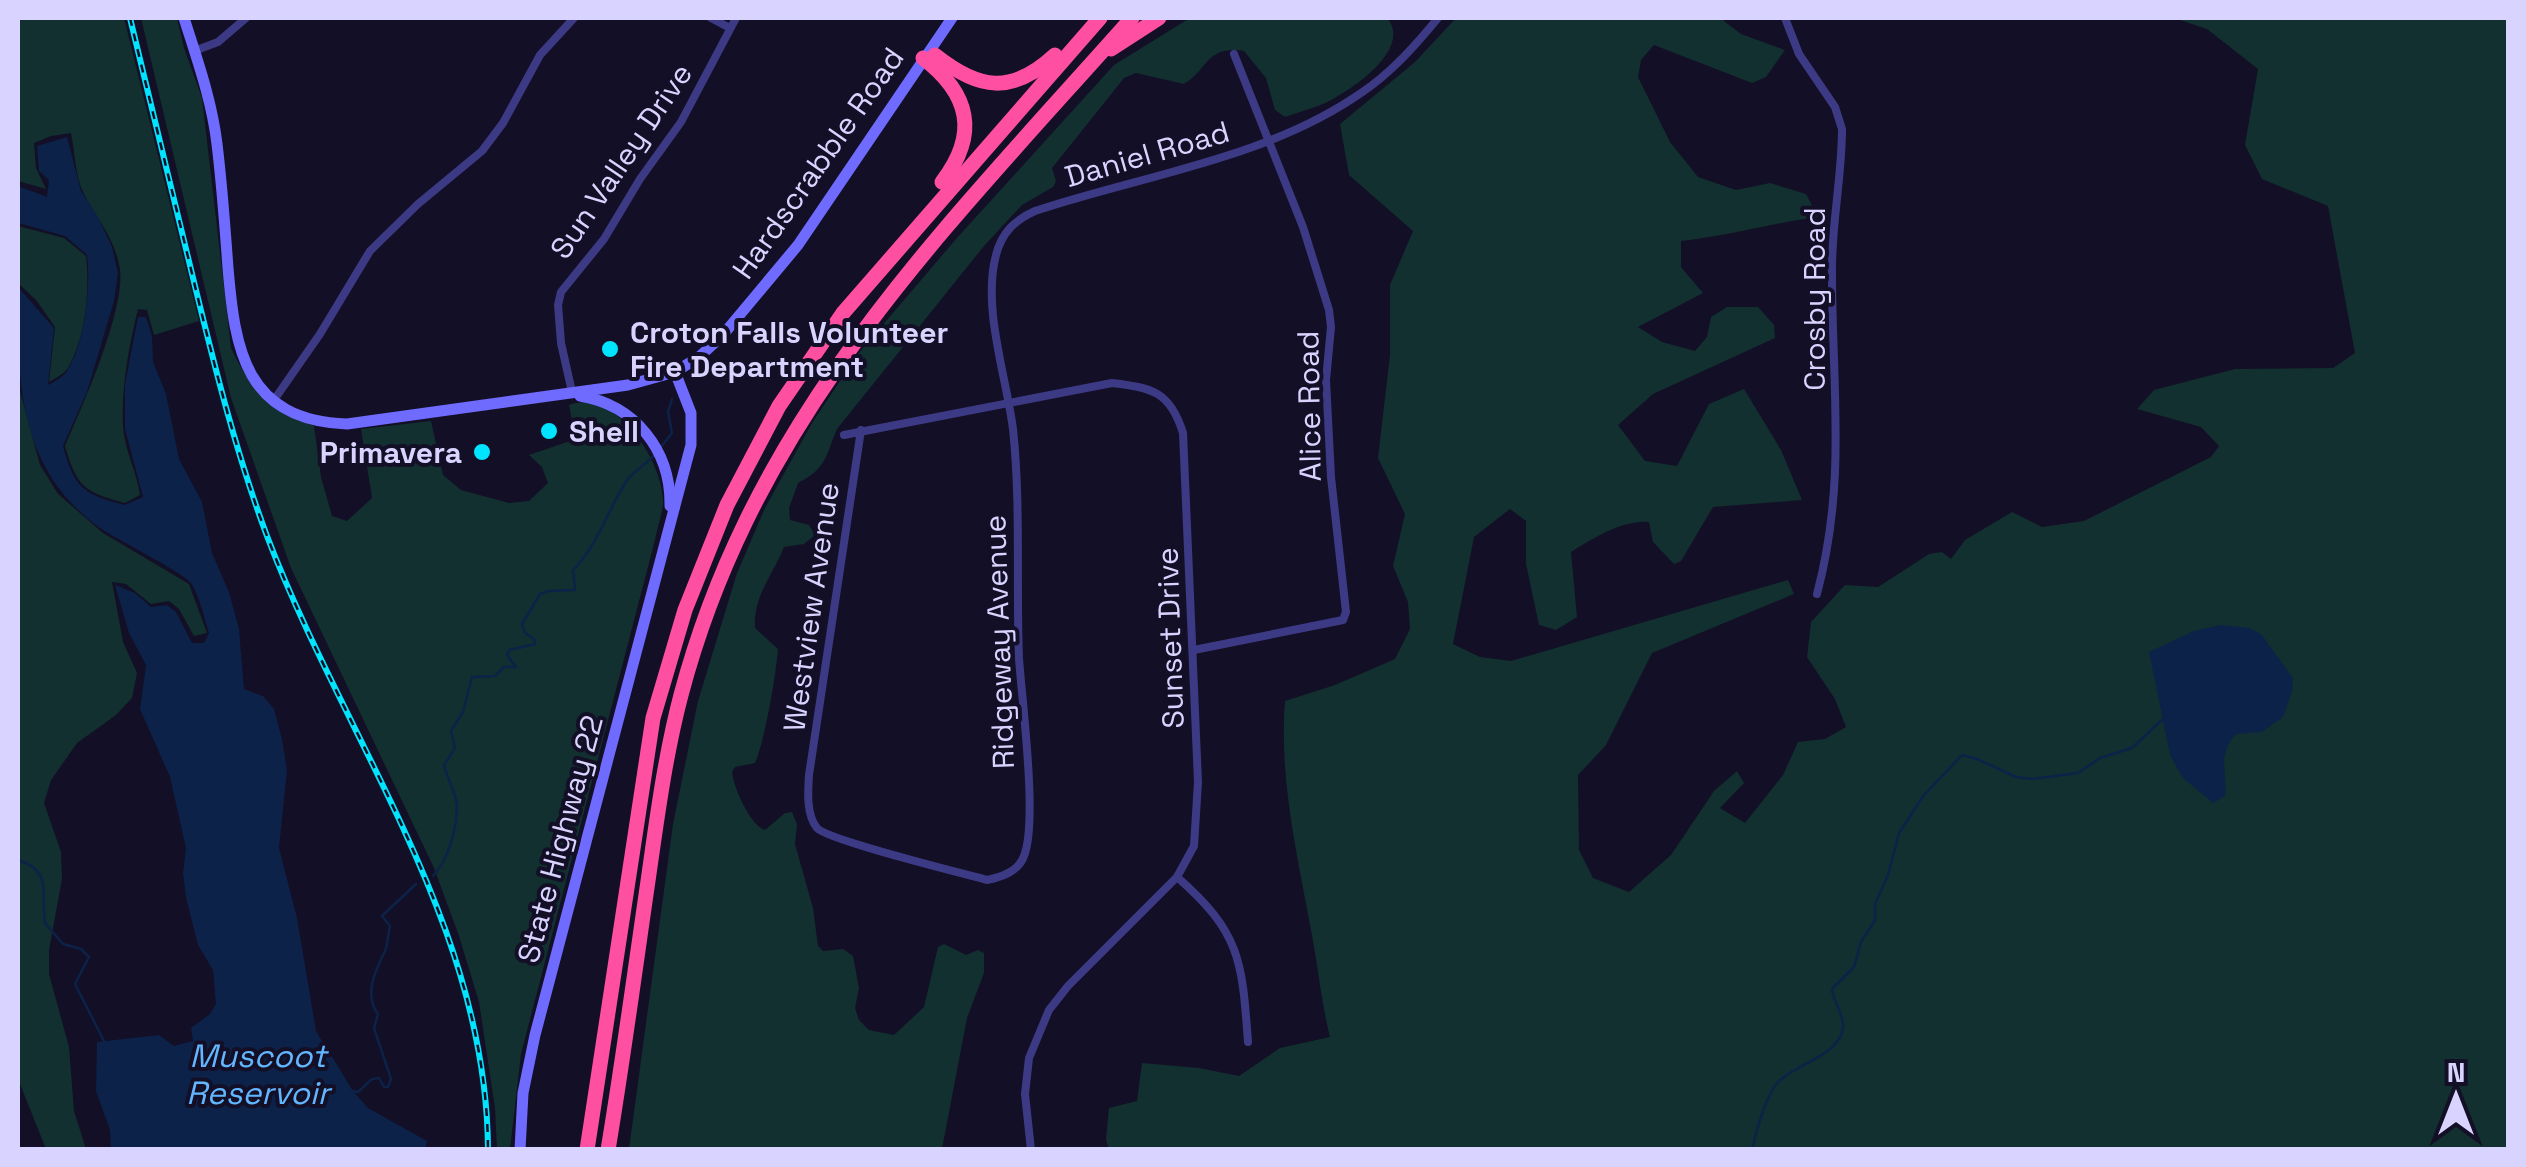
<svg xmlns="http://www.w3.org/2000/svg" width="2526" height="1167" font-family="'Space Grotesk',sans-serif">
	<rect width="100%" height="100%" fill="#130f26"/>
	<g fill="#12302f">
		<path d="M 18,18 L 124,18 L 199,321 L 154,335 L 147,310 L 138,309 C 129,346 121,388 123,426 C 124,449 137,472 140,495 L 125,503 C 84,492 77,487 65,446 C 82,407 125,311 120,270 C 116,240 97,219 84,194 C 75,177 75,152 71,133 L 51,136 L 34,143 L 36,168 L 46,189 L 18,181 Z"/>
		<path d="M 141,18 L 177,18 L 184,48 L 202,98 L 231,348 C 252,392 269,407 314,426 L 321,477 L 332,516 L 347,521 L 372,498 L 361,429 L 431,421 L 443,475 L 461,490 L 509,503 L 529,501 L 548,483 L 542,467 L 529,455 L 570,441 L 573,425 L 569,405 C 615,387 663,461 663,501 C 663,513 657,528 655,540 L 521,1054 L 510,1149 L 497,1149 L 495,1108 L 479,1002 L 459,936 L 434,868 L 291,568 L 231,398 Z"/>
		<path d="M 1190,18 L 1387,18 C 1411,46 1361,83 1338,96 C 1323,106 1302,111 1285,117 L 1275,110 L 1266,78 L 1244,51 C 1206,45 1209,69 1184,84 L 1136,73 L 1124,78 L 1052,168 L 1056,181 L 1053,187 L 1022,205 L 984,246 L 837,429 C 825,457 827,468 798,483 L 789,508 L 790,520 L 809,525 L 815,535 L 804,544 L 784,547 C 773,575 753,596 755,628 L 778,649 C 776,675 765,740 755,763 L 735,767 L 732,772 C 734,789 751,826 765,830 L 785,813 L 792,812 L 797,824 L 795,844 L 813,908 L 818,946 L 823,951 L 843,949 L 853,956 L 859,988 L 855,1008 L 859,1020 L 869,1030 L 894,1035 L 924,1007 L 938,947 L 944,944 L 966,955 L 978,950 L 984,953 L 984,973 L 967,1018 L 942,1149 L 629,1149 L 673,824 L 698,701 L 737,573 L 765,508 L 812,423 L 858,354 L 956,239 L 1114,65 Z"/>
		<path d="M 1456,18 L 1720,18 L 1741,34 L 1785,50 L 1766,77 L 1752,83 L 1654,45 L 1641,60 L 1638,77 L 1670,142 L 1698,177 L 1736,190 L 1770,183 L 1806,194 L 1818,217 C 1772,223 1727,236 1681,241 L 1681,267 L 1703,293 L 1638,327 L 1662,342 L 1695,351 L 1707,337 L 1711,317 L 1727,307 L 1758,307 L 1774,325 L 1775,338 L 1653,394 L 1618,425 L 1645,461 L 1677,466 L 1709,404 L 1744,389 L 1781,450 L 1802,500 L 1713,507 L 1681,561 L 1674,564 L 1653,542 L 1649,522 C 1622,520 1594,538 1571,552 L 1577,617 L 1556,630 L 1539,625 L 1526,564 L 1526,521 L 1510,509 L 1474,537 L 1453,644 L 1480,657 L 1511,661 L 1788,580 L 1794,594 L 1652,653 L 1606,745 L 1578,775 L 1579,850 L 1593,878 L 1629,892 L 1671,855 L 1714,791 L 1737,771 L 1744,783 L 1720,808 L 1745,823 L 1783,775 L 1798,742 L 1825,739 L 1846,727 L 1835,699 L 1807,657 L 1811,622 L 1845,585 L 1878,587 L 1929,554 L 1942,552 L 1951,559 L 1965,540 L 2012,512 L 2042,527 L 2084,521 L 2211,457 L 2219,446 L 2201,427 L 2137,409 L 2154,390 L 2235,369 L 2333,368 L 2355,353 L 2328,206 L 2262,179 L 2245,145 L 2258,69 L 2207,29 L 2174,18 L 2508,18 L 2508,1149 L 1109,1150 L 1106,1139 L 1109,1108 L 1137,1101 L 1142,1063 L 1199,1068 L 1239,1076 L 1280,1048 L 1330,1037 C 1321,1001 1318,966 1311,930 C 1297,854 1279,779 1285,701 L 1335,685 L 1395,659 L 1410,629 L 1408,602 L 1393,566 L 1405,514 L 1378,458 L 1390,355 L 1390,285 L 1413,231 L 1349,175 L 1340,124 L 1415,62 Z"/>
		<path d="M 18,226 L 64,238 L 86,256 C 90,291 86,336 68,368 C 64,374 55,378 49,382 L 55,327 L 36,300 L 18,283 Z"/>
		<polygon points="18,384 40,465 58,494 103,533 189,584 207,633 194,636 179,609 169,601 151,604 126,584 112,582 123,642 137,673 132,698 116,715 77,743 51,780 44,803 61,852 62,879 49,950 49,974 69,1047 74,1111 86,1149 46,1149 18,1079"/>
	</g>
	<g fill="#0c2248">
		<path d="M 67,137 L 81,191 L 98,217 L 112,247 L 118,273 L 114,301 L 87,392 L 63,446 C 75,489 83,494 125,505 L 143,497 L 125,429 L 125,384 L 138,317 L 146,317 L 152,336 L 153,362 L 166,394 L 179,459 L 202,502 L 212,553 L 229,592 L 239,629 L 244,689 L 263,696 L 274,709 L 282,739 L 287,770 L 279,848 L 297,918 L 316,1031 L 353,1091 L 368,1108 L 427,1141 L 425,1149 L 111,1149 L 110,1130 L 96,1091 L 97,1042 L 159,1035 L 174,1046 L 193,1041 L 191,1028 L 210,1014 L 216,1004 L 213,970 L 198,945 L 186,898 L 183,873 L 186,848 L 170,777 L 140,709 L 146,665 L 129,633 L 115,585 L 135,593 L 151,607 L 167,605 L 176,612 L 192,643 L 204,643 L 209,633 C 204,618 200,597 191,583 C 184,573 116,539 100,528 C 17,468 17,379 18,287 L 54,328 L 48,385 C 54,382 63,377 67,371 C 85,343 91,287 87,255 L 65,236 L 18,223 L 18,186 L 47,197 L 49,180 L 39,171 L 37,146 Z"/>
		<path d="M 2221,625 L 2249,628 L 2261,634 L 2293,678 L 2292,692 L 2283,717 L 2262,732 L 2236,734 C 2216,757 2228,769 2225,796 L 2213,803 L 2183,778 L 2170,755 L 2149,652 L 2194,631 Z"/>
	</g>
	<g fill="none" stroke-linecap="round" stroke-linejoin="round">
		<g stroke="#0c2248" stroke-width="2.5">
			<polyline points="661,447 672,433 668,412 672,399"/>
			<path d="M 18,860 C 54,871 40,895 45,923 L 63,944 L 81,949 L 89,957 L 75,984 L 104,1041"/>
			<path d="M 433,876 C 449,859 457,828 457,805 C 456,793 447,778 444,765 L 455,748 L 451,731 L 463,712 L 472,677 L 495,676 L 504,667 L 516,667 L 507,655 L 509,650 L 535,644 L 534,639 L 525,633 L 522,624 L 540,594 L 548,591 L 575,590 L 573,570 C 598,545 607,511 626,482 C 632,472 646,465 654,455"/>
			<path d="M 353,1091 L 358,1092 L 372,1079 L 379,1078 L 384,1087 L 388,1087 L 391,1079 L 374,1028 L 378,1014 C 363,995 376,969 385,951 C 388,944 388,933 390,926 L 382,916 L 416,884"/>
			<path d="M 1752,1150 C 1756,1132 1764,1105 1773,1089 C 1788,1063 1839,1060 1843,1027 C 1844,1013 1833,1002 1832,989 L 1854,967 L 1861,942 L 1875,920 L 1875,904 L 1888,875 L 1899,833 L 1924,795 L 1962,755 L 1977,759 L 2016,777 L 2032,779 L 2078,773 L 2100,758 L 2132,748 L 2165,717"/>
		</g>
		<g stroke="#3d3a85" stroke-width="8">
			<polyline points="711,18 730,28"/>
			<path d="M 1785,18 L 1799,54 L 1835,107 L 1842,129 C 1842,178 1831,226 1832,274 C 1832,388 1847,481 1817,594"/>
			<polyline points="194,51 218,42 246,18"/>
			<polyline points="572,392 561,343 558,305 561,292 604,239 640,179 681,122 736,18"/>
			<polyline points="274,400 320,334 370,251 418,204 482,151 503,123 540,55 574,18"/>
			<path d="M 861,430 L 809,775 C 808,790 806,815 817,828 C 827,840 962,873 987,880 C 1001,877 1018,872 1024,856 C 1038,821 1022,702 1019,658 C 1016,582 1021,504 1013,429 C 1006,375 982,308 996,255 C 1002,232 1015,220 1035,211 C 1143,175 1266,159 1361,93 C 1391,73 1415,46 1438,18"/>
			<path d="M 844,435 L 1112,383 C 1152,388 1170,391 1183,433 L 1198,782 L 1194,846 L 1177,877 L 1068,986 L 1049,1010 L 1029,1058 L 1025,1094 L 1031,1150"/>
			<polyline points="1194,650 1343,620 1346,612 1331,477 1326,380 1331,327 1329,310 1303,227 1234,54"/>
			<path d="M 1177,877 C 1241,933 1242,961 1248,1042"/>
		</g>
		<g stroke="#6f6bff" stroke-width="11">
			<path d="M 184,18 C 197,59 212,101 217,144 C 222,185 225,226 228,268 C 235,350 245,420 347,424 L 628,385 L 675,372 L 699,357 L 722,336 L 798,245 L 952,18"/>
			<path d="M 580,396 C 635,405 671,450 670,506"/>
			<polyline points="520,1150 523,1093 535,1035 691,445 691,413 675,372"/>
		</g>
		<g stroke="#ff4fa3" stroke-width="15">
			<polyline points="1111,49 1159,18"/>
			<path d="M 935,55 C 979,90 1012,95 1055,55"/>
			<path d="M 923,58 C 970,94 979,134 942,182"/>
			<polyline points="587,1150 653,718 685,610 727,505 779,406 843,313 1100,18"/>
			<path d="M 608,1150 C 623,1060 635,970 648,881 C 657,818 665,756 681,695 C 756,412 945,229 1132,18"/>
		</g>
		<defs>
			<path id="rail" d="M 130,18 C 151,106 173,194 194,282 C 215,368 236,453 267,536 C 344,739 487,924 488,1150"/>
		</defs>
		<use href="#rail" stroke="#00e5ff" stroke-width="6"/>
		<use href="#rail" stroke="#130f26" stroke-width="2.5" stroke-dasharray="8" stroke-linecap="butt"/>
	</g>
	<g fill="#00e5ff" stroke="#130f26" stroke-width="4">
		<circle cx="610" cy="349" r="10"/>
		<circle cx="549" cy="431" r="10"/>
		<circle cx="482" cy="452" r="10"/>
	</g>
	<g text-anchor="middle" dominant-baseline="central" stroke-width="8" stroke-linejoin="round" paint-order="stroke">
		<g font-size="30" fill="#d9d4ff" stroke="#130f26">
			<text transform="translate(1147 154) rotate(-16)">Daniel Road</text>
			<text transform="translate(621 161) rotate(-56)">Sun Valley Drive</text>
			<text transform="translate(818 163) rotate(-55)">Hardscrabble Road</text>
			<text transform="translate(1814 299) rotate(-90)">Crosby Road</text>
			<text transform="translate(1309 406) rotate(-91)">Alice Road</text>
			<text transform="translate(811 607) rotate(-82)">Westview Avenue</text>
			<text transform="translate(1170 638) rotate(-92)">Sunset Drive</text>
			<text transform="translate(999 642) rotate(-92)">Ridgeway Avenue</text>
			<text transform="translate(560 839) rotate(-75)">State Highway 22</text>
		</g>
		<g font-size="30" font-weight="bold" fill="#d9d4ff" stroke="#130f26" text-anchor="start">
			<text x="630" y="332">Croton Falls Volunteer<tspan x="630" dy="34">Fire Department</tspan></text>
			<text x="569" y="431">Shell</text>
			<text x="462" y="452" text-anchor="end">Primavera</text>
		</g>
		<g font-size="32" font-style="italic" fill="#62b6ff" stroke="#130f26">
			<text x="258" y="1056">Muscoot<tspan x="258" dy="37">Reservoir</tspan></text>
		</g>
	</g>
	<rect width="2526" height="1167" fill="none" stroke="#d9d4ff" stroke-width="40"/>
	<g transform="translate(2456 1097)" stroke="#130f26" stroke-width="8" paint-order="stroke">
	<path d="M0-8L18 38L0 25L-18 38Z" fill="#d9d4ff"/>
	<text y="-15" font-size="28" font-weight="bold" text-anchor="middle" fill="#d9d4ff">N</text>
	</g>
</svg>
